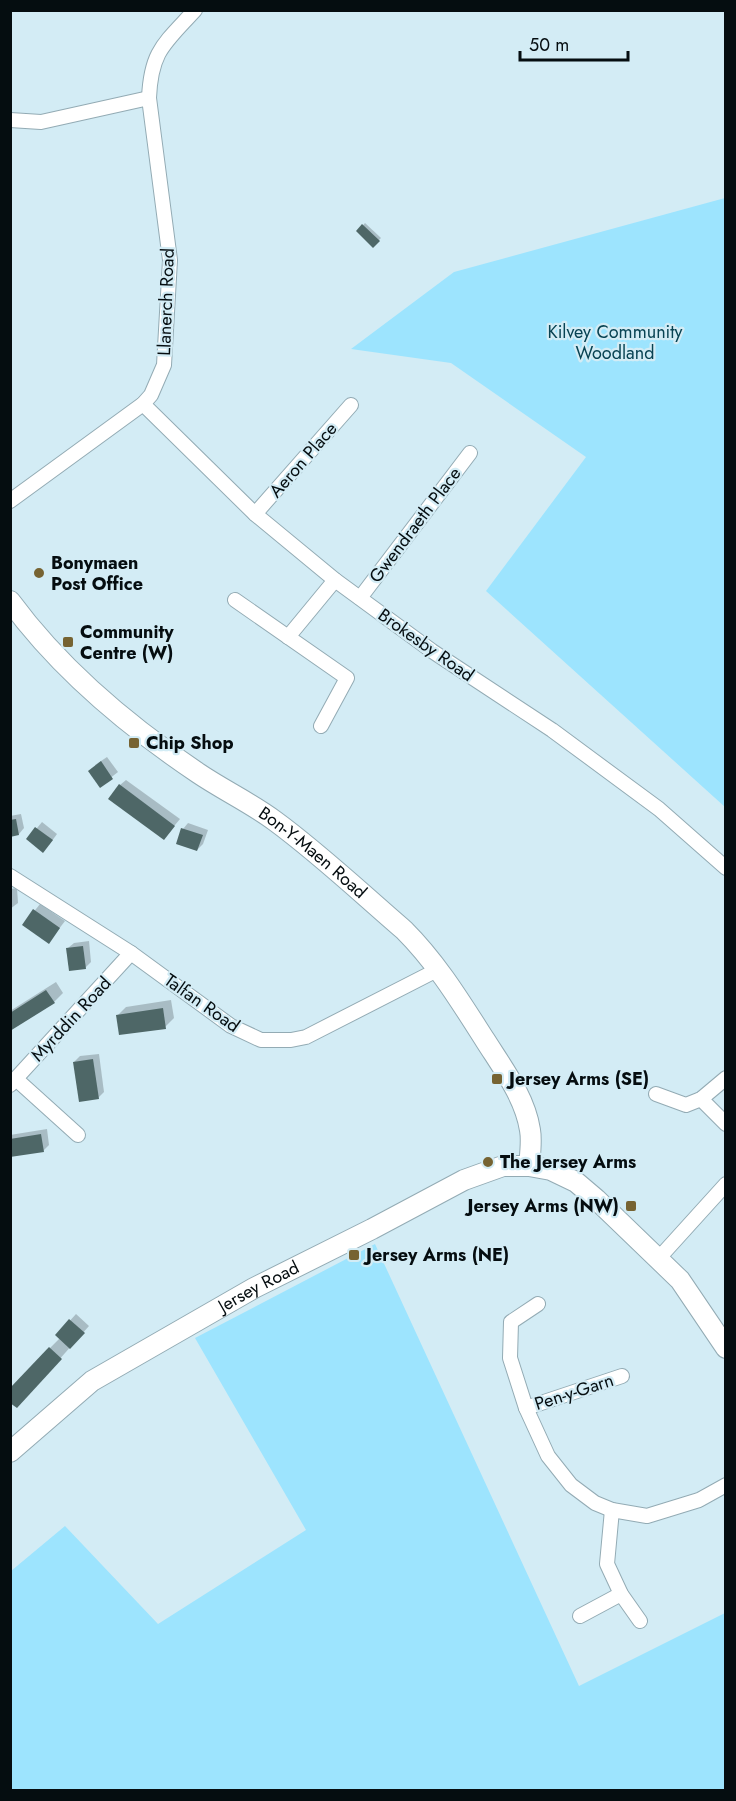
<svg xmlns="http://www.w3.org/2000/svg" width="736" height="1801" font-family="Jost,sans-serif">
	<rect width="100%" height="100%" fill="#d3ecf5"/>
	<g fill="#9de4fe">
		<polygon points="725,198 726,198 725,807 486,591 586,457 451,363 351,349 454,272"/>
		<polygon points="375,1244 579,1686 725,1613 725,1790 11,1790 11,1571 65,1526 158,1624 306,1530 195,1338"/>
	</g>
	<g fill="#0003">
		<polygon points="365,223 381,238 373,246 358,231"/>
		<polygon points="107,757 118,772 100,786 95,765"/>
		<polygon points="126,780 180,819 164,838 120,785"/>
		<polygon points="21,814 24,828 19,834 10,835 10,816"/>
		<polygon points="42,822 57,834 49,845 28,839"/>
		<polygon points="188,823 208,830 203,844 197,850 183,829"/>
		<polygon points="17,888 18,903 10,909 10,889"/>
		<polygon points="40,904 65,921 49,942 24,924"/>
		<polygon points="89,941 91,962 85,968 68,948 74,943"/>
		<polygon points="56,982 63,993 54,1002 10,1030 10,1011"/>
		<polygon points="171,1000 174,1018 165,1027 117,1016 126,1007"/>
		<polygon points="99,1054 104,1092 98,1098 74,1062 80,1056"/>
		<polygon points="47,1129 49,1145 43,1151 10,1156 10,1135"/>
		<polygon points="76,1314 89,1326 26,1397 50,1348 60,1338 57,1335"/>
	</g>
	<g fill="#4e6767">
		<polygon points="362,224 380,241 373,248 356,231"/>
		<polygon points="101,761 113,779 100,788 88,771"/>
		<polygon points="119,784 175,826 164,840 108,799"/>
		<polygon points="16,819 19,835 10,837 10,820"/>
		<polygon points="35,827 53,840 43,853 26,839"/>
		<polygon points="181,828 203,835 197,851 176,844"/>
		<polygon points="33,909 60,928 49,944 22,925"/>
		<polygon points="83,946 86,969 69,971 66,948"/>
		<polygon points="46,990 55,1003 10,1031 10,1013"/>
		<polygon points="163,1008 166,1029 119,1035 116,1015"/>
		<polygon points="93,1059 99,1099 79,1102 73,1062"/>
		<polygon points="41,1134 44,1152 10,1157 10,1139"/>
		<polygon points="69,1319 85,1333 70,1349 55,1335"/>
		<polygon points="49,1347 62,1359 17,1408 10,1403 10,1388"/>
	</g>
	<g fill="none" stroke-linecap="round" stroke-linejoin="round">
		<defs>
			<g id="street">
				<polyline points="10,120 41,122 149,98"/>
				<polyline points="143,404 255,514 335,580 432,651 552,730 659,809 726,868"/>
				<path d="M 10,501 L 143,404 L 151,395 L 164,365 L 170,260 L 149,98 C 151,51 164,44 195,10"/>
				<polyline points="255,514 351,405"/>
				<polyline points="360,598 470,453"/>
				<polyline points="235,600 347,678 321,726"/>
				<polyline points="288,637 335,580"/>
				<polyline points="10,876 131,953 231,1026 261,1040 291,1040 306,1037 439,969"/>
				<polyline points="16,1079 78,1135"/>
				<polyline points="10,1085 131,953"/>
				<polyline points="656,1094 686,1105 701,1099 726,1078"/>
				<polyline points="701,1099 726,1124"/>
				<polyline points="659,1258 726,1184"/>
				<polyline points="538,1304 511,1322 510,1358 526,1408 548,1456 571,1485 595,1503 612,1510 647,1516 699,1500 726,1485"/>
				<polyline points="526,1408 622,1376"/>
				<polyline points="612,1510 607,1564 621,1594 640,1621"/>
				<polyline points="580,1616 621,1594"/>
			</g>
			<g id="secondary">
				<path id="s1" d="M 10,601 C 60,669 128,726 198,773 C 223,790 251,803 275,821 C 320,854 361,893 404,930 C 437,963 460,1001 485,1040 C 502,1067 525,1097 530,1130 C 532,1141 530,1155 529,1166"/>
				<path id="s2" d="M 10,1452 L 92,1381 L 254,1288 L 372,1229 L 464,1180 L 503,1166 L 529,1166 L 551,1170 L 576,1182 L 596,1199 L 680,1280 L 726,1348"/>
			</g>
		</defs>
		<use href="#street" stroke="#93abb4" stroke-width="16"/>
		<use href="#secondary" stroke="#93abb4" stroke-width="22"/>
		<use href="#street" stroke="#fff" stroke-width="14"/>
		<use href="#secondary" stroke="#fff" stroke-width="20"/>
	</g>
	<g fill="#766332" stroke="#d3ecf5" stroke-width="2">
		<circle cx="39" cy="573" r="6"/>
		<rect x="62" y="636" width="12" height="12" rx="3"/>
		<rect x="128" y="737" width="12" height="12" rx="3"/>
		<rect x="491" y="1073" width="12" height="12" rx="3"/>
		<circle cx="488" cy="1162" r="6"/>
		<rect x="625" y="1200" width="12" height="12" rx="3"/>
		<rect x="348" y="1249" width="12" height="12" rx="3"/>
	</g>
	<g text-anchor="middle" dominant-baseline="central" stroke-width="4.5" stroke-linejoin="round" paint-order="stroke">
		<g font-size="18" fill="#050d10" stroke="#d3ecf5">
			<text transform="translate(166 302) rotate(-88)">Llanerch Road</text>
			<text transform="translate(303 460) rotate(-49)">Aeron Place</text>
			<text transform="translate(415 525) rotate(-53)">Gwendraeth Place</text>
			<text transform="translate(426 645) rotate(35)">Brokesby Road</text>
			<text stroke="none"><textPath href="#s1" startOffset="396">Bon-Y-Maen Road</textPath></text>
			<text transform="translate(202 1003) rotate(35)">Talfan Road</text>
			<text transform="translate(71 1019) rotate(-47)">Myrddin Road</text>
			<text stroke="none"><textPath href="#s2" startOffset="300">Jersey Road</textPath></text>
			<text transform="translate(574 1392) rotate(-18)">Pen-y-Garn</text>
		</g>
		<g font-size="18" fill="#084353" stroke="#d3ecf5">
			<text x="615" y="332">Kilvey Community<tspan x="615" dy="21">Woodland</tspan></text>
		</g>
		<g font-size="18" font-weight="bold" fill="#050d10" stroke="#d3ecf5" text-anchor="start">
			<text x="51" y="563">Bonymaen<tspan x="51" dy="21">Post Office</tspan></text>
			<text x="80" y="632">Community<tspan x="80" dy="21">Centre (W)</tspan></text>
			<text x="146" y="743">Chip Shop</text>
			<text x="509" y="1079">Jersey Arms (SE)</text>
			<text x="500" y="1162">The Jersey Arms</text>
			<text x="619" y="1206" text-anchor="end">Jersey Arms (NW)</text>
			<text x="366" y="1255">Jersey Arms (NE)</text>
		</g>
	</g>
	<rect width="736" height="1801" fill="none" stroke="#050d10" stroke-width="24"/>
	<path d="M520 51v9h108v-9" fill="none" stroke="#050d10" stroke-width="3"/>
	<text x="529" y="51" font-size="18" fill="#050d10" stroke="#d3ecf5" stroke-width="4.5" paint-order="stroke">50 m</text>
</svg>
